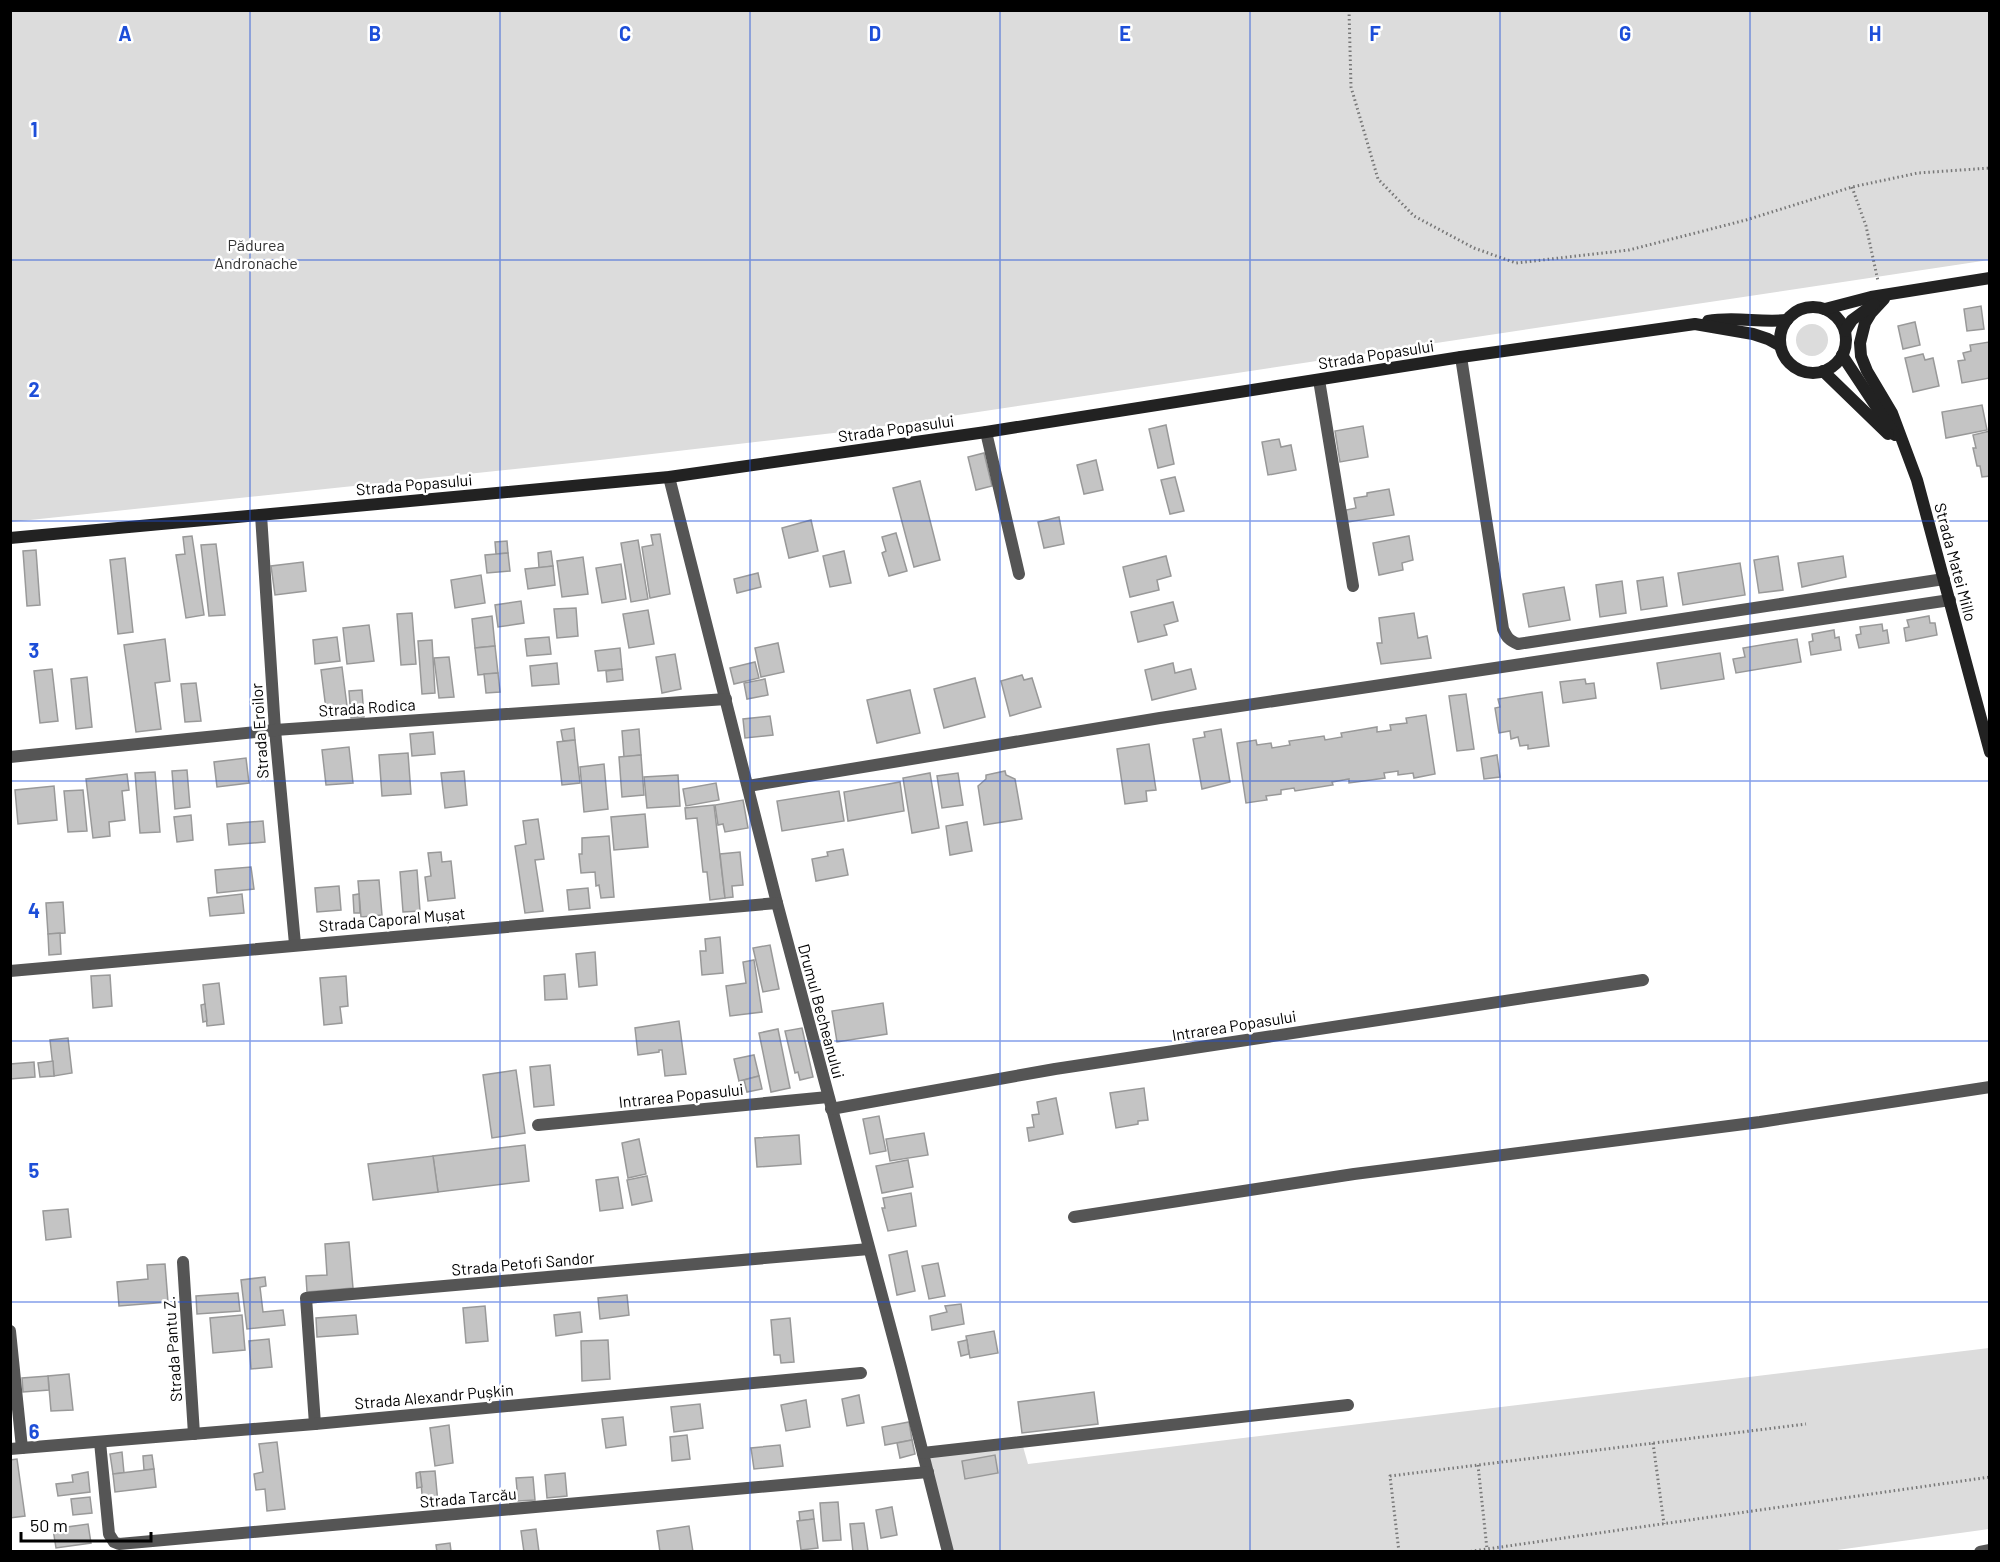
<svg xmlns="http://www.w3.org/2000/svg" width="2000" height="1562" font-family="Barlow,sans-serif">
	<rect width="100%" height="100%" fill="#fff"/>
	<g fill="#dcdcdc">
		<polygon points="10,11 1989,11 1989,260 851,431 600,460 11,522"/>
		<circle cx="1812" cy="340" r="16"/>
		<polygon points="1989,1348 1989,1529 1830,1551 953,1551 926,1453 1022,1443 1028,1464"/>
	</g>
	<g fill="#c4c4c4" stroke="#999" stroke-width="1.5">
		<polygon points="1981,306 1984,329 1967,331 1964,309"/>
		<polygon points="1915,322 1920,345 1903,349 1898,326"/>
		<polygon points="1989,342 1990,378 1962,383 1958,361 1965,360 1963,353 1971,351 1970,345"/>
		<polygon points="1923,354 1925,360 1933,358 1939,386 1913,392 1905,358"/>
		<polygon points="1982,405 1987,430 1946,438 1942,412"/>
		<polygon points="1166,425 1174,464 1158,468 1149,429"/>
		<polygon points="1363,426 1368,457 1340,462 1335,431"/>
		<polygon points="1990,431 1990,476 1982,477 1980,466 1977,466 1973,448 1976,448 1973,435"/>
		<polygon points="1279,439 1281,447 1291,445 1296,470 1268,475 1262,442"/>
		<polygon points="984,453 992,486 976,490 968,457"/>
		<polygon points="1096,460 1103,490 1084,494 1077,465"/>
		<polygon points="1175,477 1184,511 1170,514 1161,480"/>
		<polygon points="920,481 940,560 914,567 893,488"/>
		<polygon points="1389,489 1394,515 1348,522 1346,510 1356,508 1354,498 1367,496 1367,493"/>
		<polygon points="1059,517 1064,544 1044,548 1038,522"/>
		<polygon points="811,520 818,551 789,558 782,528"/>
		<polygon points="896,533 907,571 889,576 882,553 886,551 882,537"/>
		<polygon points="660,534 670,594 650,598 642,547 653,545 651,535"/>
		<polygon points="192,536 204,615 186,618 176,555 185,554 183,537"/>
		<polygon points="1409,536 1413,560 1402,563 1403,570 1379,575 1373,543"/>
		<polygon points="638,540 648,599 631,602 621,543"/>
		<polygon points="507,541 508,553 496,554 495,542"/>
		<polygon points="216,544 225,615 209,616 201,545"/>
		<polygon points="36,550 40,605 27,606 23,551"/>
		<polygon points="551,551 553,566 539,568 538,553"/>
		<polygon points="844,551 851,583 830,587 823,556"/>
		<polygon points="508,553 510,571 487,573 485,555"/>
		<polygon points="1166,556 1171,576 1157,580 1159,590 1130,597 1123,567"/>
		<polygon points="1778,556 1783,590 1759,593 1754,560"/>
		<polygon points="1843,556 1846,577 1802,587 1798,563"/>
		<polygon points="583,557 588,594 562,597 557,561"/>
		<polygon points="125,558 133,632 118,634 110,560"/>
		<polygon points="303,562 306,591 275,595 271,566"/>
		<polygon points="1740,563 1745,595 1683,605 1678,573"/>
		<polygon points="621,564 626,599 602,603 596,568"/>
		<polygon points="553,566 555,585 528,589 525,569"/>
		<polygon points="758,573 761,587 737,593 734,579"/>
		<polygon points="481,575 485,603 455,608 451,580"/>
		<polygon points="1663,577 1667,606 1641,610 1637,581"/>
		<polygon points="1622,581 1626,613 1600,617 1596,585"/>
		<polygon points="1564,587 1570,620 1529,627 1523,594"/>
		<polygon points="521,601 524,623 498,627 495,605"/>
		<polygon points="1173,602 1178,621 1164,625 1167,635 1138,642 1131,612"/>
		<polygon points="576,608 578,636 557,638 554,609"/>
		<polygon points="648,610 654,644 629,648 623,614"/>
		<polygon points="412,613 416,664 401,665 397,614"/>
		<polygon points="1414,613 1418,638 1427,636 1431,658 1381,664 1377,643 1382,643 1379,618"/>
		<polygon points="492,616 495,646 475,648 472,619"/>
		<polygon points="1929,616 1930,623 1935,623 1937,635 1906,641 1904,628 1909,627 1907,620"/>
		<polygon points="1882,624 1883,631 1887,630 1889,643 1859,648 1856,635 1861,634 1860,627"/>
		<polygon points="369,625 374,661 347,664 343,628"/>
		<polygon points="1834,630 1835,638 1839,637 1841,650 1811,655 1809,642 1813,641 1812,634"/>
		<polygon points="337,637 340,661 315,664 313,640"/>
		<polygon points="549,637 551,654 527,656 525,639"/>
		<polygon points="165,639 170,681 155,683 161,729 136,732 124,645"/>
		<polygon points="1797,639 1801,662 1736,673 1733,659 1745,657 1743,648"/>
		<polygon points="432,640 435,693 422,694 418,641"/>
		<polygon points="778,643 784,672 761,677 755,648"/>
		<polygon points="495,646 498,673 478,675 475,648"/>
		<polygon points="620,648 622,669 598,671 595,651"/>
		<polygon points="1720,653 1724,679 1661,689 1657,663"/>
		<polygon points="675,654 681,689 662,693 656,657"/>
		<polygon points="449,657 454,697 439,698 434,658"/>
		<polygon points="755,662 759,678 734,684 730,668"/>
		<polygon points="557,663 559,684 532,686 530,666"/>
		<polygon points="1173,663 1175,673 1191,669 1196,689 1152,700 1145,670"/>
		<polygon points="342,667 348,714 327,717 321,670"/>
		<polygon points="52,669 58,721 40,723 34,671"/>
		<polygon points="622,669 623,680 607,682 606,671"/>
		<polygon points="498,673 500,692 486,693 484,674"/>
		<polygon points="1022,675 1024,680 1032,678 1041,707 1010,716 1001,681"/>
		<polygon points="87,677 92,727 76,729 71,679"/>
		<polygon points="975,678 985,717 944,728 934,689"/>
		<polygon points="765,679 768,695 747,699 744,683"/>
		<polygon points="1585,679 1586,684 1594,683 1596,698 1563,703 1560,682"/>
		<polygon points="196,683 201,721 185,722 181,684"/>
		<polygon points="362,690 364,717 351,718 349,691"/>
		<polygon points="910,690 920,733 877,743 867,700"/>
		<polygon points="1542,692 1549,746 1528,749 1528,745 1520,746 1518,737 1511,739 1510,731 1499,733 1495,708 1500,707 1498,699"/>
		<polygon points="1466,694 1474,749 1457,751 1449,696"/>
		<polygon points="1426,715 1435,774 1414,778 1413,773 1398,775 1398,771 1384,773 1385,778 1349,783 1349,779 1332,782 1333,785 1295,791 1294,788 1281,790 1281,794 1266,796 1267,800 1246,803 1237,743 1256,740 1257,745 1271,743 1272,748 1290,745 1289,741 1324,736 1325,740 1342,737 1341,733 1377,727 1377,732 1391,730 1390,725 1407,723 1406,718"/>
		<polygon points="770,716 773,735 745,738 743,719"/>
		<polygon points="574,728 575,740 563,741 561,730"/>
		<polygon points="639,729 641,755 624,757 622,731"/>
		<polygon points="1221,729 1230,782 1202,789 1193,739 1205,737 1204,732"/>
		<polygon points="433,732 435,754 412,756 410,734"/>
		<polygon points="575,740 580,783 562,785 557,742"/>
		<polygon points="1149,744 1156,790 1146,791 1147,801 1125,804 1117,749"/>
		<polygon points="349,747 353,783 326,785 322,750"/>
		<polygon points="408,753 411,794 382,796 379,755"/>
		<polygon points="641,755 644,795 622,797 619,757"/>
		<polygon points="1497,755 1500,777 1484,779 1481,758"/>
		<polygon points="246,758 249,783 217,787 214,762"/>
		<polygon points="604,764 608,809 584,812 580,767"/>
		<polygon points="187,770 190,807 175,809 172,771"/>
		<polygon points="464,771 467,805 445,808 441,773"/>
		<polygon points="1005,771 1006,775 1015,779 1022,819 984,825 978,786 986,779 986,775"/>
		<polygon points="155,772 160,832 140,833 135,773"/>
		<polygon points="930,773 939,828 912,833 903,778"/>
		<polygon points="958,773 963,805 942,808 937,776"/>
		<polygon points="127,774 129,790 122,791 125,820 109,822 110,836 93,838 86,779"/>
		<polygon points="678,775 680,806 647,808 644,777"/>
		<polygon points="900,782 904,811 848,821 844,792"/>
		<polygon points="716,783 719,800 686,806 683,789"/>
		<polygon points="54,786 57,820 18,824 15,790"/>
		<polygon points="83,790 87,831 68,832 64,791"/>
		<polygon points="839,791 844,821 782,831 777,801"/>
		<polygon points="743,800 748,828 725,832 723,824 718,825 715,805"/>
		<polygon points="714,805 725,898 710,900 707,872 703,872 697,818 686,819 685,808"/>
		<polygon points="645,814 648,847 614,850 611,817"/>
		<polygon points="191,815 193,840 177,842 174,817"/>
		<polygon points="538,819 544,859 535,860 543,911 525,913 515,846 526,844 523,821"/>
		<polygon points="263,821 265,842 229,845 227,824"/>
		<polygon points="967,822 972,851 950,855 946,826"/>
		<polygon points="609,836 614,897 601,898 599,885 596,886 595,872 581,873 579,854 582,854 582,838"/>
		<polygon points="843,849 848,875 816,881 812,859 828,856 827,852"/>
		<polygon points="441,852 442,862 451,861 455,898 428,901 425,877 431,876 428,853"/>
		<polygon points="740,852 743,885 732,886 733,897 725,898 720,854"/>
		<polygon points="251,867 254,889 217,893 215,870"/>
		<polygon points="417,870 420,911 403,912 400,872"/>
		<polygon points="379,880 382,915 361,917 358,881"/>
		<polygon points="339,886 341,910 317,912 315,888"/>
		<polygon points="588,888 590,908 569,910 567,890"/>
		<polygon points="242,894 244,913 210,916 208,898"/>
		<polygon points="359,894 360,913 354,913 353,895"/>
		<polygon points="63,902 65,933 48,934 46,903"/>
		<polygon points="60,933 61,954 49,955 48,934"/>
		<polygon points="720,937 723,973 702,975 700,951 706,951 705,939"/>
		<polygon points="770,945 779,989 763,992 753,948"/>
		<polygon points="595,952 597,985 579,987 576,954"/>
		<polygon points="754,960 762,1012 730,1016 726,986 746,983 743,962"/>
		<polygon points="565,974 567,999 545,1000 544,976"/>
		<polygon points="110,975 112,1006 93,1008 91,976"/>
		<polygon points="346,976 348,1006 340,1007 342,1023 324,1025 320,978"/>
		<polygon points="219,983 224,1024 207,1026 203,985"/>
		<polygon points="883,1003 887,1034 837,1042 832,1011"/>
		<polygon points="205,1004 207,1021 203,1022 201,1005"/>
		<polygon points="679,1021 686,1074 665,1076 662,1050 659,1050 659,1052 638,1055 635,1028"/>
		<polygon points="802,1028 813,1077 800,1080 798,1072 795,1073 785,1031"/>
		<polygon points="778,1029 790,1088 771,1092 759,1033"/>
		<polygon points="68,1038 72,1073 54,1076 50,1040"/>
		<polygon points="754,1055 759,1076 739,1081 734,1059"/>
		<polygon points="53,1061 54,1076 40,1077 38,1063"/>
		<polygon points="34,1062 35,1077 10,1079 10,1064"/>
		<polygon points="550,1065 554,1105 534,1107 530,1067"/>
		<polygon points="516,1070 525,1133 492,1138 483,1075"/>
		<polygon points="759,1076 762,1089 747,1092 744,1080"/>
		<polygon points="1144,1088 1148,1120 1138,1121 1138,1124 1116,1128 1110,1093"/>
		<polygon points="1056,1098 1063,1134 1029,1141 1027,1128 1034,1127 1032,1115 1039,1114 1037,1102"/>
		<polygon points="879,1116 886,1151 870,1154 863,1119"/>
		<polygon points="924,1133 928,1155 890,1161 886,1139"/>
		<polygon points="799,1135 801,1164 757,1167 755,1138"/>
		<polygon points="639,1139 646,1174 628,1178 622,1143"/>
		<polygon points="525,1145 529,1181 438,1192 433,1156"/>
		<polygon points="433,1156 438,1192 373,1200 368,1164"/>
		<polygon points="908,1160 913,1187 882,1193 876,1166"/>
		<polygon points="647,1176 652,1201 632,1205 627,1180"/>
		<polygon points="618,1177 623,1208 600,1211 596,1180"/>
		<polygon points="911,1193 916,1226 888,1231 882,1208 885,1208 883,1198"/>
		<polygon points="68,1209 71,1237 46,1240 43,1211"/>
		<polygon points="349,1242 353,1288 307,1292 306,1276 327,1275 325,1244"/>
		<polygon points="907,1251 915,1291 897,1295 889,1255"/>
		<polygon points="938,1263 945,1296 929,1299 922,1266"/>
		<polygon points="165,1264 168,1302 119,1306 117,1282 148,1279 147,1265"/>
		<polygon points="265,1277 266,1286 260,1287 263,1312 283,1310 285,1325 247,1329 241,1280"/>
		<polygon points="238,1293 240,1311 197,1314 196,1296"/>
		<polygon points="627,1295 629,1315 600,1319 598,1298"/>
		<polygon points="961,1304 964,1324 932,1330 930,1316 947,1312 945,1306"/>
		<polygon points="485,1306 488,1341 466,1343 463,1308"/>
		<polygon points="580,1312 582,1332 556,1336 554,1315"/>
		<polygon points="242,1315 245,1350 213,1353 210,1318"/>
		<polygon points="356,1315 358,1334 317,1337 316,1318"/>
		<polygon points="790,1318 794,1362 781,1363 780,1355 774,1355 771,1320"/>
		<polygon points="994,1331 998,1353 970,1358 966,1336"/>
		<polygon points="269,1339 272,1367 251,1369 249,1341"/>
		<polygon points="608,1340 610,1379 582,1381 581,1341"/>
		<polygon points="967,1340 969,1354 961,1356 958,1342"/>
		<polygon points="69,1374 73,1410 51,1411 48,1376"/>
		<polygon points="48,1376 49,1390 23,1392 22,1378"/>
		<polygon points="1094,1392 1098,1424 1022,1433 1018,1402"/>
		<polygon points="859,1395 864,1423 847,1426 842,1399"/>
		<polygon points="806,1400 810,1427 786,1431 781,1405"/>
		<polygon points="700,1404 703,1428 674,1432 671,1407"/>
		<polygon points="623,1417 626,1445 606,1448 602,1419"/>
		<polygon points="909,1422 912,1440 885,1445 882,1427"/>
		<polygon points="449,1425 453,1463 435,1466 430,1428"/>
		<polygon points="687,1435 690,1459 672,1461 670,1437"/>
		<polygon points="912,1440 915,1454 900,1458 897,1443"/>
		<polygon points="277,1442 285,1509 267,1511 265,1489 256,1490 254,1474 263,1472 259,1444"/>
		<polygon points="780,1445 783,1466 754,1469 751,1448"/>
		<polygon points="122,1452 124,1473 113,1474 110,1454"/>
		<polygon points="152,1455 154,1469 144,1470 143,1456"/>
		<polygon points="995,1455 998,1473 965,1479 962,1461"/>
		<polygon points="17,1459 25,1516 10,1518 10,1460"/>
		<polygon points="154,1469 156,1487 115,1492 113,1474"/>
		<polygon points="435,1471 438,1503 423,1505 420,1472"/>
		<polygon points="88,1472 90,1492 58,1496 56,1484 73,1482 72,1475"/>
		<polygon points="420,1472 422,1487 417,1488 416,1473"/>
		<polygon points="565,1473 567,1496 547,1498 545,1475"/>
		<polygon points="533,1477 535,1500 518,1501 516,1478"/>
		<polygon points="90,1497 92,1513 73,1515 71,1499"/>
		<polygon points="838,1502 841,1540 823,1541 820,1503"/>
		<polygon points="892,1507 897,1535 881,1538 876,1510"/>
		<polygon points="813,1510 814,1519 800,1521 799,1512"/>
		<polygon points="814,1519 818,1548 801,1550 797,1521"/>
		<polygon points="864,1523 868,1551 853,1552 850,1524"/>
		<polygon points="88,1524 91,1543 56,1548 53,1529"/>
		<polygon points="689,1526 693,1552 660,1552 657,1531"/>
		<polygon points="536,1529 539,1552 524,1552 521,1531"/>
		<polygon points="450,1543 451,1551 437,1552 436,1545"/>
	</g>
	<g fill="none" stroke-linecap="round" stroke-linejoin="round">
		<g stroke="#777" stroke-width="3" stroke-dasharray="1.5 3" stroke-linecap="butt">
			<polyline points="1349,10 1351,87 1378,179 1414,216 1474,248 1516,263 1629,250 1746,220 1852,187 1918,173 1990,168"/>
			<polyline points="1852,187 1866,226 1878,281"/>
			<polyline points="1653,1443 1664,1524"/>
			<polyline points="1478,1465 1487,1549"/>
			<polyline points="1399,1552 1390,1476 1806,1424"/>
			<polyline points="1466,1552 1990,1477"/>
		</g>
		<g stroke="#555" stroke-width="12">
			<path d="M 1461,357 L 1503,629 C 1507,638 1509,640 1518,644 L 1944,579"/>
			<polyline points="1319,380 1353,586"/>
			<polyline points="986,432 1019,574"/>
			<polyline points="669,477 777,903 901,1367 948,1552"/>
			<polyline points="261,515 275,730 295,944"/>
			<polyline points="10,757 275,730 726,699"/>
			<polyline points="748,786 1160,718 1950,600"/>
			<polyline points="10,971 777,903"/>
			<polyline points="831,1109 1055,1069 1643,980"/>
			<polyline points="538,1125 828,1097"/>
			<polyline points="1074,1217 1354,1174 1760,1122 1990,1087"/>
			<polyline points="183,1262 194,1434"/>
			<polyline points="10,1331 22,1448"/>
			<polyline points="315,1424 306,1298 869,1249"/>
			<polyline points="100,1442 109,1534 114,1542 119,1544 928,1472"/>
			<polyline points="10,1449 315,1424 861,1373"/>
			<polyline points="923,1453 1348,1405"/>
			<polyline points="1980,1552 1990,1550"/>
		</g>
		<g stroke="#222" stroke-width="12">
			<polyline points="1884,299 1871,313 1865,323 1860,343 1861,356 1867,371 1892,413 1917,480 1990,752"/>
			<circle cx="1813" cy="340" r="33"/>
			<polyline points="1825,309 1871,297 1990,278"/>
			<path d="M 1708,321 C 1734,316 1760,323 1787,320"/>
			<polyline points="1845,331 1852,320 1874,304"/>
			<polyline points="1842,355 1895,435"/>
			<polyline points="1823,371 1888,434"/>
			<polyline points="10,538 669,477 986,432 1461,357 1695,324 1753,334 1768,339 1779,345"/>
		</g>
	</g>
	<path fill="none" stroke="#1d4ed8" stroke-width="1.5" stroke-opacity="0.55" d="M 250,10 L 250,1552M 500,10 L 500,1552M 750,10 L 750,1552M 1000,10 L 1000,1552M 1250,10 L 1250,1552M 1500,10 L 1500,1552M 1750,10 L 1750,1552M 10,260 L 1990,260M 10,521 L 1990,521M 10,781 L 1990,781M 10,1041 L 1990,1041M 10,1302 L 1990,1302"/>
	<g text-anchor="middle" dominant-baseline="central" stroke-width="5" stroke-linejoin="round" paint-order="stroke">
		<g font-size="16" fill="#333" stroke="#fff">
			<text x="256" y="244">Pădurea<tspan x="256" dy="18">Andronache</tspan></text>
		</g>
		<g font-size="16" fill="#000" stroke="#fff">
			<text transform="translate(1376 354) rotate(-9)">Strada Popasului</text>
			<text transform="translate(896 428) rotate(-8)">Strada Popasului</text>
			<text transform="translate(414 484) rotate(-5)">Strada Popasului</text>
			<text transform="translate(1956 562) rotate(75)">Strada Matei Millo</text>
			<text transform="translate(367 707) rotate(-4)">Strada Rodica</text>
			<text transform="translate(259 731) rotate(-94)">Strada Eroilor</text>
			<text transform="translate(392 919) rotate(-5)">Strada Caporal Mușat</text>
			<text transform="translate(822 1011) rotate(75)">Drumul Becheanului</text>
			<text transform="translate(1234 1025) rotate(-9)">Intrarea Popasului</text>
			<text transform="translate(681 1095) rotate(-6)">Intrarea Popasului</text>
			<text transform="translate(523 1263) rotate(-5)">Strada Petofi Sandor</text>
			<text transform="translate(172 1349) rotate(-94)">Strada Pantu Z.</text>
			<text transform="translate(434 1396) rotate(-5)">Strada Alexandr Pușkin</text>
			<text transform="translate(468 1497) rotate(-5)">Strada Tarcău</text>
		</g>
	</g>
	<g font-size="20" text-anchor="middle" font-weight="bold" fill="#1d4ed8" stroke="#fff" stroke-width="5" stroke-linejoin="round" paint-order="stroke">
		<text x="125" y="41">A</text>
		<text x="375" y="41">B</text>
		<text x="625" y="41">C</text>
		<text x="875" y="41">D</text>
		<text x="1125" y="41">E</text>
		<text x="1375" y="41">F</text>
		<text x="1625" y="41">G</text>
		<text x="1875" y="41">H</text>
		<text x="34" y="137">1</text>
		<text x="34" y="397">2</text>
		<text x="34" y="658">3</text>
		<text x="34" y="918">4</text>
		<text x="34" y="1178">5</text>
		<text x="34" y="1439">6</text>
	</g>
	<rect width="2000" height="1562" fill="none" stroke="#000000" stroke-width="24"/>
	<path d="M21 1532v9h130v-9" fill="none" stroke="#000000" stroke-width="3"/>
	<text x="30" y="1532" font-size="18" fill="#000000" stroke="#ffffff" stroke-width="4.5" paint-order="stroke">50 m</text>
</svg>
